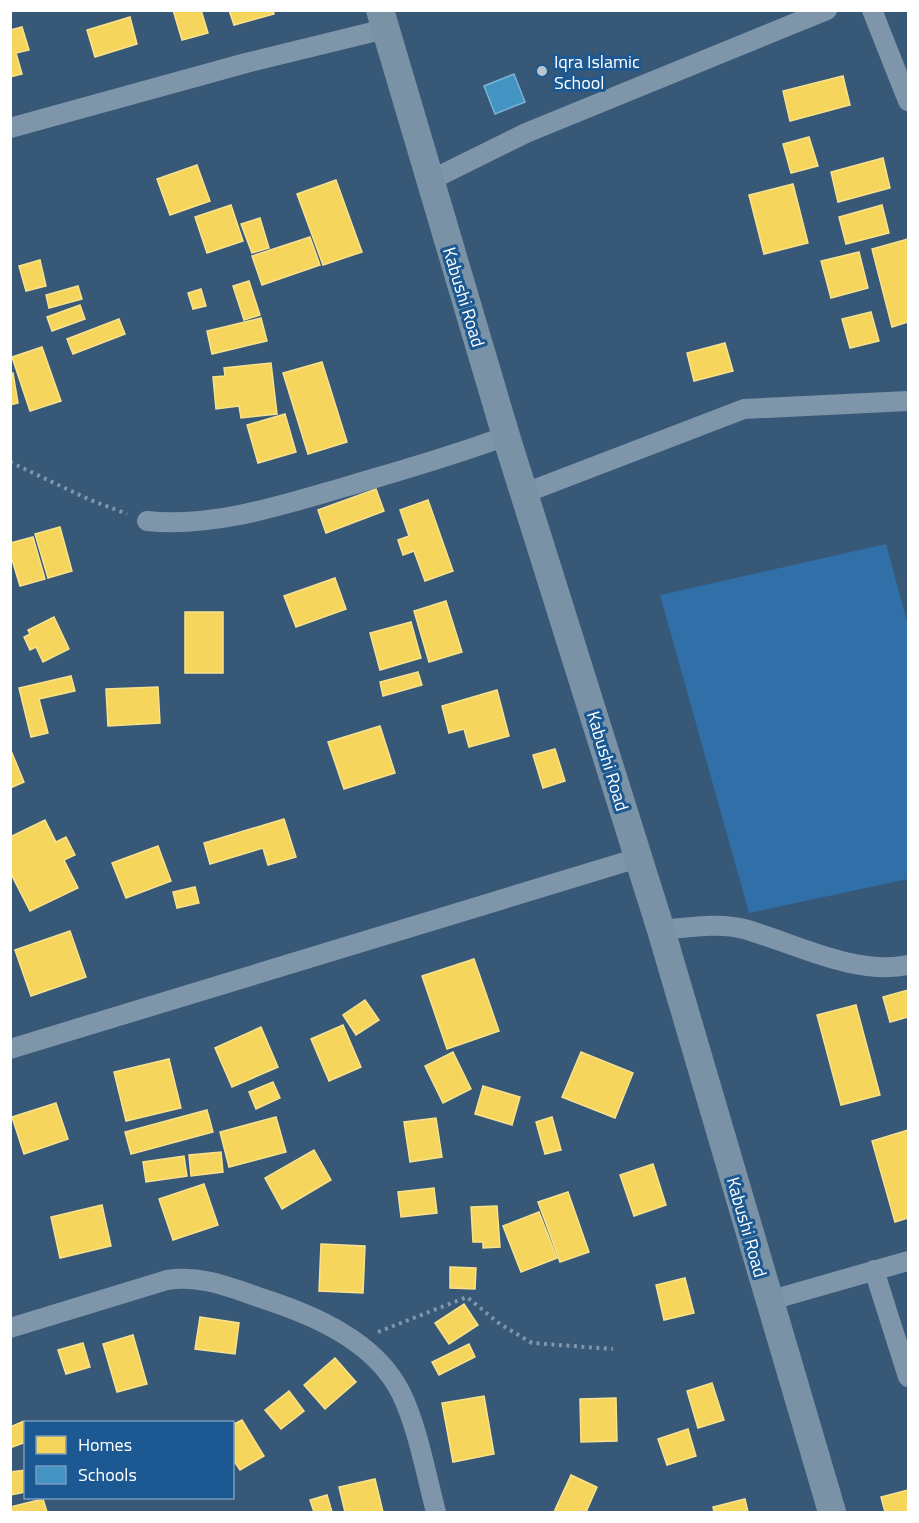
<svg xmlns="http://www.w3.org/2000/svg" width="919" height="1523" font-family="'Titillium Web',sans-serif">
	<rect width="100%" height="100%" fill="#375877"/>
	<polygon fill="#306fa7" points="886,544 908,625 908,879 749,913 660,595"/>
	<g fill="#f6d55c" stroke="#f9e28d" stroke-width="1.5">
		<polygon points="173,10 201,10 208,33 182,40"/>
		<polygon points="229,10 273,10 274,14 234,25"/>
		<polygon points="130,17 137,44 95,57 87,30"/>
		<polygon points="22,27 29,50 16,53 22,74 10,77 10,30"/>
		<polygon points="843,76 850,105 790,121 783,91"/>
		<polygon points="809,137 818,166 791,173 783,144"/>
		<polygon points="883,158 890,188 838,202 831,172"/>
		<polygon points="197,165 210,201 170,215 157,179"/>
		<polygon points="336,180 362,252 323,265 297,194"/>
		<polygon points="793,184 808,243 764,254 749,195"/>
		<polygon points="231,205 243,241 207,253 195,217"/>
		<polygon points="882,205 889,233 846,244 839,217"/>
		<polygon points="260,218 269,248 252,253 241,224"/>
		<polygon points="310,237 320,265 262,285 252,256"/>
		<polygon points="908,239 908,322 892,327 872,249"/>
		<polygon points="859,252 868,288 831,298 821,261"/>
		<polygon points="40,260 46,286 26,291 19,266"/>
		<polygon points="249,281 260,315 244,320 233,286"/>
		<polygon points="78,286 82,299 49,308 46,295"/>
		<polygon points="201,289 206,306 193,309 188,293"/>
		<polygon points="80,305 85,319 52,331 47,317"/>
		<polygon points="871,312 879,341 850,348 842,319"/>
		<polygon points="261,318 267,341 212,354 207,331"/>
		<polygon points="119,319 125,334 73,354 67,339"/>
		<polygon points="725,343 733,371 694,381 687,353"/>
		<polygon points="42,347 61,401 30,411 12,357"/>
		<polygon points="322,362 347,442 308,454 283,373"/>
		<polygon points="271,363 277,414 241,418 239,406 216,409 213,377 225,376 224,368"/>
		<polygon points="13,373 18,403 10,405 10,374"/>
		<polygon points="285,414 296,452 258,463 247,425"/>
		<polygon points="376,489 384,511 326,533 318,510"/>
		<polygon points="428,500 453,571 425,581 414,551 403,555 398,540 409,536 400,510"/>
		<polygon points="60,527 72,571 48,578 35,534"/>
		<polygon points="33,537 45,579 20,586 10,553 10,543"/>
		<polygon points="335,578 346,609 296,627 284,596"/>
		<polygon points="446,601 462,652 429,662 414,611"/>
		<rect x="185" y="612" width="38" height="61"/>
		<polygon points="54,617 69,649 43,662 36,647 30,650 24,637 30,634 28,630"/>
		<polygon points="411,622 421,658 380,670 370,633"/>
		<polygon points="418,672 422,685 383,696 380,682"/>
		<polygon points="71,676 75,691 39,699 48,733 31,737 19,688"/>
		<polygon points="158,687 160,723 108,726 106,689"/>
		<polygon points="497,690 509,736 469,747 464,729 449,733 442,706"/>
		<polygon points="380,726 395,773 344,789 328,742"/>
		<polygon points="555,749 565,781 543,788 533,755"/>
		<polygon points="12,753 24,782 10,788 10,754"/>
		<polygon points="284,819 296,857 268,865 263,848 210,864 204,843"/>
		<polygon points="45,820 56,842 66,837 75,855 64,860 78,888 30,911 10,872 10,837"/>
		<polygon points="158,846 171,881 126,898 112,863"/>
		<polygon points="195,887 199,903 177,908 173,892"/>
		<polygon points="70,931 86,977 31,996 15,950"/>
		<polygon points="474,959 499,1031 447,1049 422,976"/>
		<polygon points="908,990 908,1017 890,1022 883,997"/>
		<polygon points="365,1000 379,1020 356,1035 343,1015"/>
		<polygon points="856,1005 880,1095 841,1105 817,1015"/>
		<polygon points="343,1025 361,1067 329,1081 311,1039"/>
		<polygon points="261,1027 278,1067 232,1087 215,1048"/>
		<polygon points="453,1052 471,1089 443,1103 425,1066"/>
		<polygon points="581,1052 633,1073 615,1118 562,1097"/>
		<polygon points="169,1059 181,1108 126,1121 114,1072"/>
		<polygon points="273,1082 280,1098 256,1109 249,1092"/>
		<polygon points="483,1086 520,1097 512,1125 475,1114"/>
		<polygon points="56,1103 68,1139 24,1154 12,1117"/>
		<polygon points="207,1110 213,1132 131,1154 125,1132"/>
		<polygon points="276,1117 286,1152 229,1167 220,1132"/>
		<polygon points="552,1117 561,1150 545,1154 536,1122"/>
		<polygon points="436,1118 442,1157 410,1162 404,1122"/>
		<polygon points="908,1130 908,1218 895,1222 872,1141"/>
		<polygon points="314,1150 331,1180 282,1209 265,1178"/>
		<polygon points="221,1152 223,1172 191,1176 189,1155"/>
		<polygon points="184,1156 187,1176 146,1182 143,1162"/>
		<polygon points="653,1164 666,1205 634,1216 620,1175"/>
		<polygon points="204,1184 218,1225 173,1240 159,1199"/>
		<polygon points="434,1188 437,1213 401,1217 398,1192"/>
		<polygon points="568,1192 589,1252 560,1262 538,1202"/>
		<polygon points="102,1205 111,1246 60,1258 51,1217"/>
		<polygon points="497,1206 500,1247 483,1248 483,1242 473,1242 471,1207"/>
		<polygon points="539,1212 557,1258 521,1272 503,1226"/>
		<polygon points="321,1244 365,1246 363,1293 319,1291"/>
		<polygon points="450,1267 476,1268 475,1289 450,1288"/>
		<polygon points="685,1278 694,1313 664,1320 656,1285"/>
		<polygon points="464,1304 478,1325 449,1344 435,1323"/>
		<polygon points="200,1317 239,1323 235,1354 195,1349"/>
		<polygon points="133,1335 147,1384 117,1392 103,1344"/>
		<polygon points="83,1343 90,1367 66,1374 58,1350"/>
		<polygon points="469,1344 475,1357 439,1375 432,1362"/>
		<polygon points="335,1358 356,1382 325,1409 304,1385"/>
		<polygon points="712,1383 724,1420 698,1428 687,1391"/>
		<polygon points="289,1391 304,1411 281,1429 265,1410"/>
		<polygon points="484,1396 494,1454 453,1462 442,1403"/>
		<polygon points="616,1398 617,1441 581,1442 580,1399"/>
		<polygon points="242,1420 264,1456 240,1470 232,1458 232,1425"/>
		<polygon points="24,1421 26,1442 10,1448 10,1427"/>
		<polygon points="688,1429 696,1456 667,1465 658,1439"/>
		<polygon points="26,1470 26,1492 10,1495 10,1472"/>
		<polygon points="571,1475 597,1487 586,1512 554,1512"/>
		<polygon points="375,1479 383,1512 345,1512 339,1487"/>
		<polygon points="908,1490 908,1512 885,1512 881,1497"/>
		<polygon points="327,1495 332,1512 314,1512 310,1500"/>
		<polygon points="43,1499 47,1512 10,1512 10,1507"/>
		<polygon points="745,1499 748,1512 714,1512 713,1507"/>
	</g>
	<polygon fill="#4393c3" stroke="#7bb3d5" stroke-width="1.5" points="514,74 525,102 495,114 484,86"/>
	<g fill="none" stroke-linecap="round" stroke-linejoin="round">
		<g stroke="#7e95aa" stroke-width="4" stroke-dasharray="3 4.5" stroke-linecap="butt">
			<polyline points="10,462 88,499 127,514"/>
			<polyline points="378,1332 467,1297 500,1324 532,1343 613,1349"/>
		</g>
		<g stroke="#7e95aa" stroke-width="20">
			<polyline points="872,10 908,101"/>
			<polyline points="10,128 246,63 385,29"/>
			<polyline points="429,181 526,133 827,10"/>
			<polyline points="525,493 744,409 908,401"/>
			<path d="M 147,521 C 214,528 282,505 345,487 C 399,471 453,456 506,436"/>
			<path d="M 661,930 C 687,928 718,922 744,929 C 794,943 855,976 908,965"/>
			<polyline points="10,1049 638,858"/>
			<polyline points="874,1270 908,1377"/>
			<polyline points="768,1301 908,1261"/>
			<path d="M 10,1328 L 167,1280 C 201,1275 229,1287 261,1298 C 314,1315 375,1341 401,1393 C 418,1428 426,1475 436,1512"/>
		</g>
		<polyline stroke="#7a92a6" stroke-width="28" points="380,10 506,436 661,930 832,1512"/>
	</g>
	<circle fill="#b9c5cf" stroke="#1c5992" stroke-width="2" cx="542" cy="71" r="6"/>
	<g text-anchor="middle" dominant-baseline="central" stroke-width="6" stroke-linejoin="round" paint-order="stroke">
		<g font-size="18" fill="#fff" stroke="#1c5992" text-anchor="start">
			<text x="554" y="61">Iqra Islamic<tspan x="554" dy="21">School</tspan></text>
		</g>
		<g font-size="18" fill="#fff" stroke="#1c5992">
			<text transform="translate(464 297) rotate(73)">Kabushi Road</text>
			<text transform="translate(608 761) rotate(73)">Kabushi Road</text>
			<text transform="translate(747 1227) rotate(74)">Kabushi Road</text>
		</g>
	</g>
	<rect width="919" height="1523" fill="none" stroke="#ffffff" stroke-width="24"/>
	<rect x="24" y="1421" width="210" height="78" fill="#1c5992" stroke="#779bbe" stroke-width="1.5"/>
	<rect x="36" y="1436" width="30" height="18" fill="#f6d55c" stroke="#779bbe" stroke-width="1.5"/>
	<text x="78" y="1451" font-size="18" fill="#ffffff">Homes</text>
	<rect x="36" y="1466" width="30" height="18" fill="#4393c3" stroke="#779bbe" stroke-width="1.5"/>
	<text x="78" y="1481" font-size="18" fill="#ffffff">Schools</text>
</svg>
